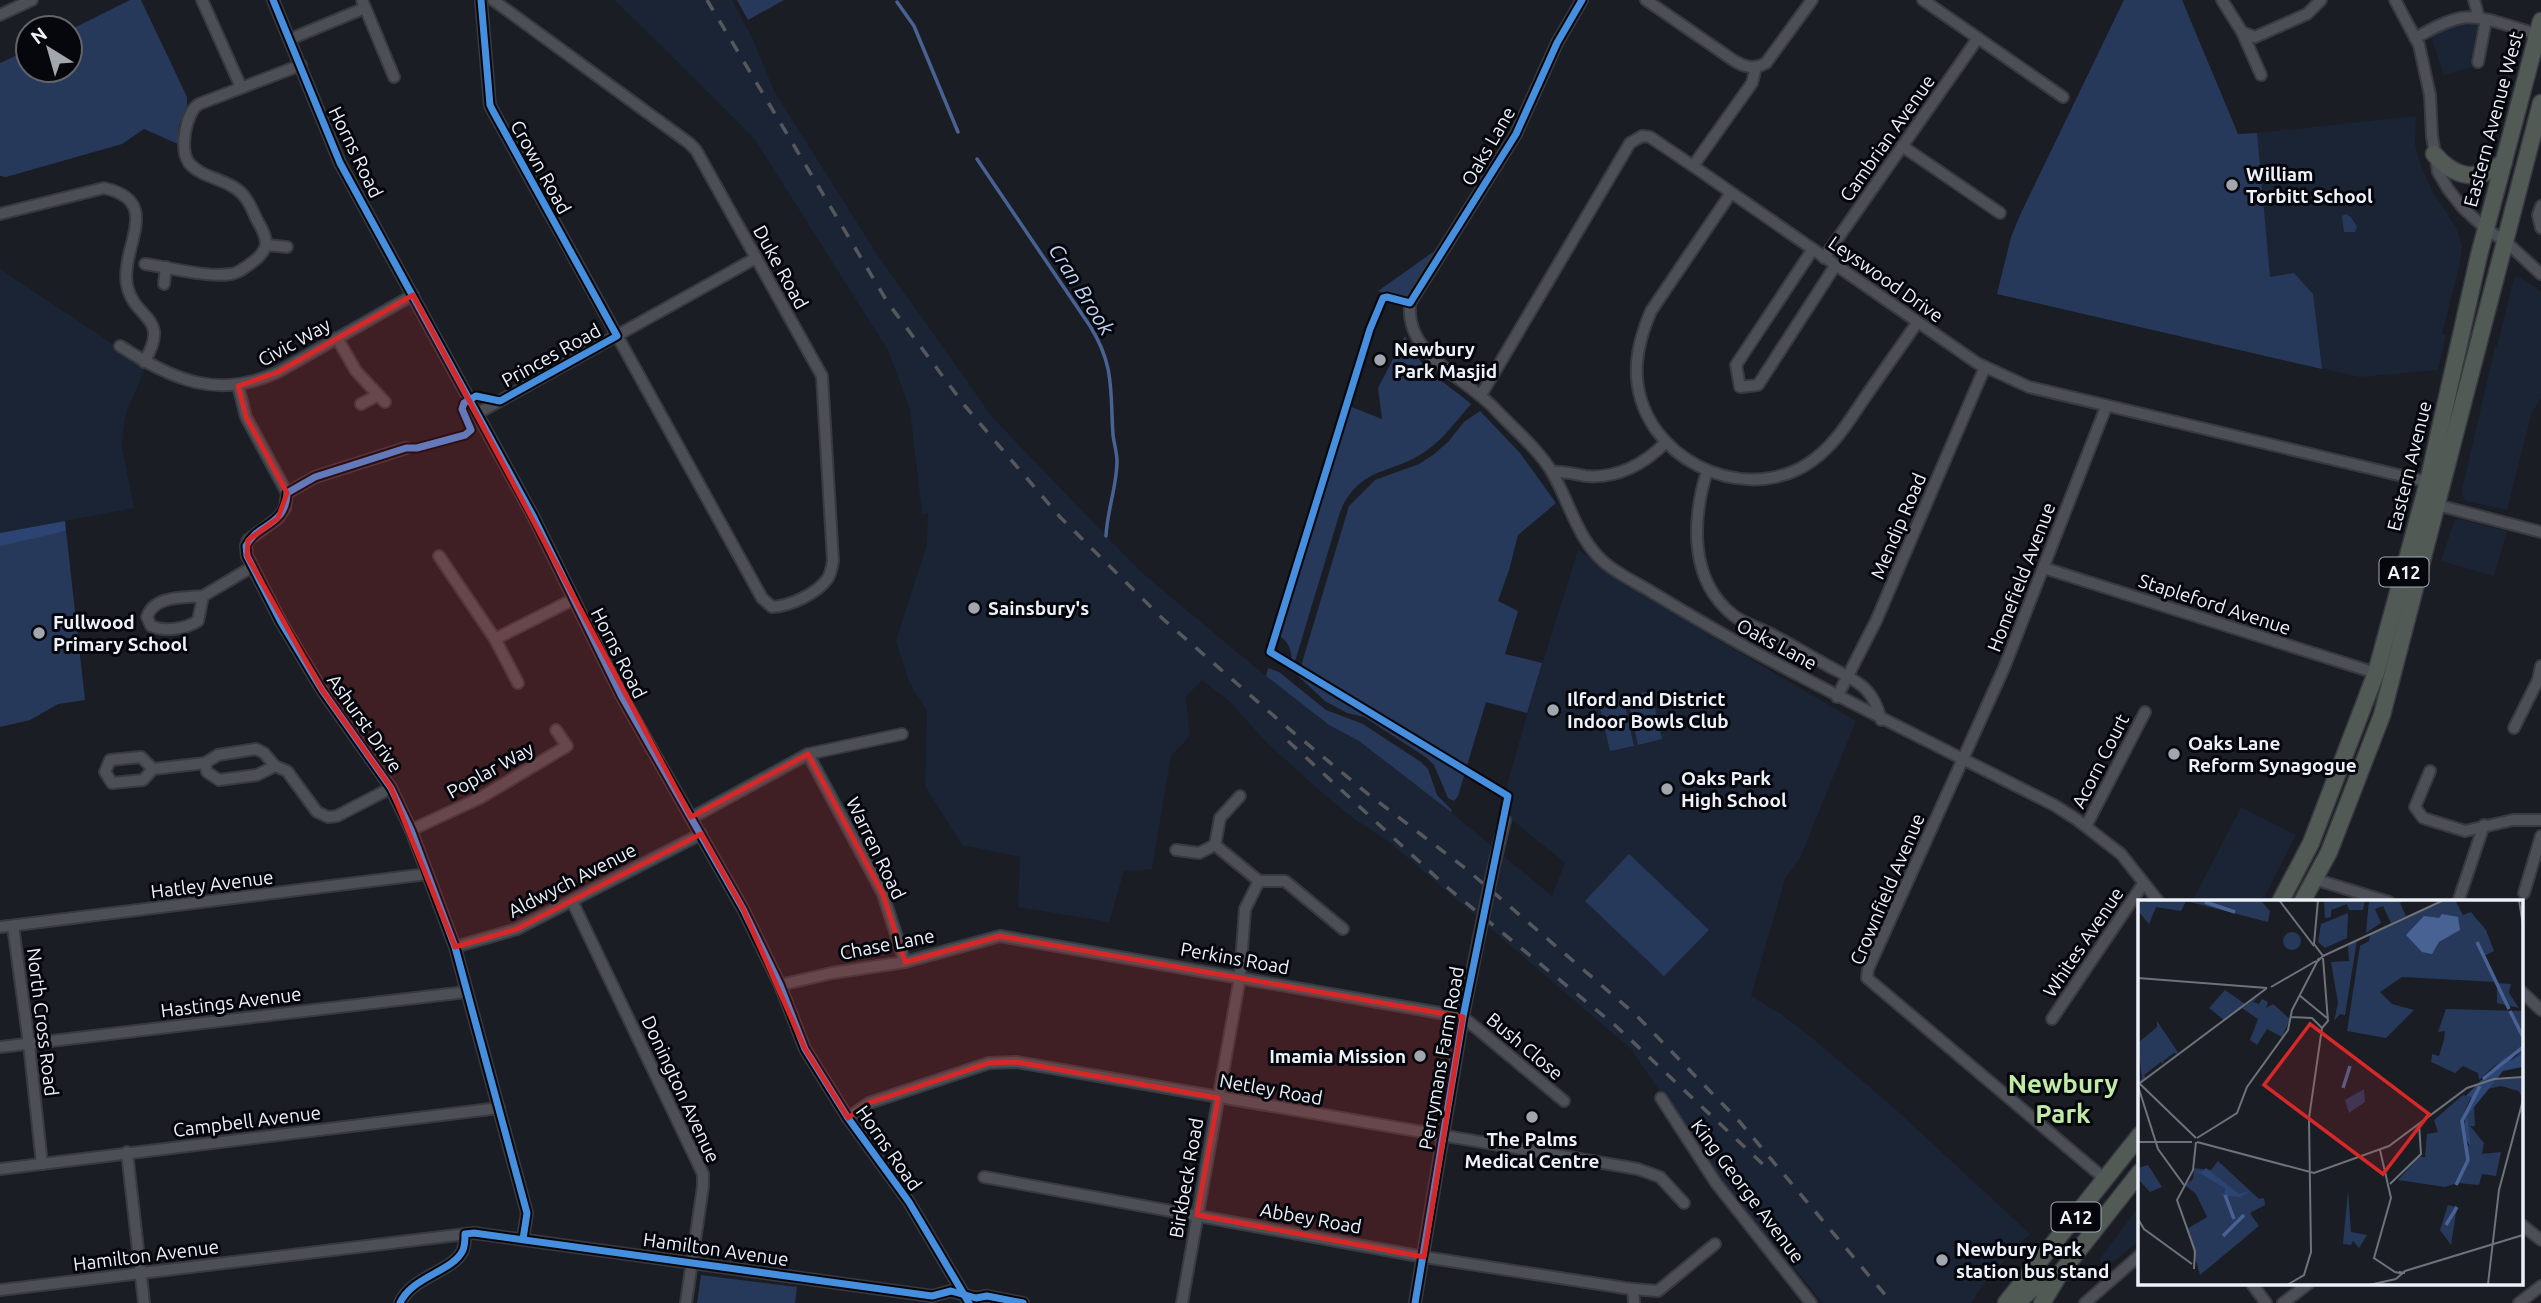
<svg xmlns="http://www.w3.org/2000/svg" width="2541" height="1303" font-family="Ubuntu,sans-serif">
	<rect width="100%" height="100%" fill="#1a1d24"/>
	<g fill="#1b2434">
		<polygon points="615,0 732,0 754,42 774,91 878,256 993,418 1142,573 1256,668 1329,725 1359,741 1451,812 1552,896 1565,863 1515,822 1498,818 1532,697 1578,550 1713,637 1856,721 1800,858 1785,879 1751,996 1781,1014 1816,1041 1893,1107 2030,1234 1987,1279 1971,1303 1823,1303 1723,1183 1631,1049 1388,841 1353,818 1326,796 1268,744 1230,702 1202,680 1186,696 1190,736 1171,756 1152,869 1124,871 1109,922 1018,907 1020,857 962,845 925,786 927,711 909,682 896,641 927,544 928,513 922,514 910,409 888,350 754,138"/>
		<polygon points="2124,0 2182,0 2238,135 2416,116 2415,144 2421,166 2433,192 2457,229 2462,247 2459,267 2442,334 2446,335 2438,370 2359,377 1998,294 2011,237 2021,213"/>
		<polygon points="2472,9 2480,31 2475,66 2444,75 2428,27"/>
		<polygon points="0,269 146,366 126,413 123,431 122,448 134,508 0,533"/>
		<polygon points="2519,277 2541,291 2541,398 2532,412 2507,510 2466,501 2461,494 2495,347 2497,347 2514,278"/>
		<polygon points="2459,519 2507,531 2494,576 2441,561 2454,521"/>
		<polygon points="2241,807 2296,835 2262,902 2192,902"/>
		<polygon points="2140,1205 2140,1240 2107,1267 2099,1260"/>
	</g>
	<g fill="#27395a">
		<polygon points="130,0 141,0 187,97 187,105 179,125 178,144 144,129 122,144 6,177 0,176 0,63 28,50 28,70 70,70 70,30"/>
		<polygon points="737,0 784,0 748,20"/>
		<polygon points="2124,0 2182,0 2238,134 2257,133 2270,277 2294,273 2313,294 2322,369 1997,294 2011,237 2021,213"/>
		<polygon points="2346,214 2351,217 2357,227 2355,232 2344,232 2342,216"/>
		<polygon points="1436,250 1405,300 1378,291"/>
		<path d="M 1405,336 C 1417,367 1446,383 1471,404 C 1457,420 1444,438 1426,451 C 1392,475 1360,465 1340,512 L 1293,668 C 1291,654 1292,643 1278,635 L 1278,632 L 1349,406 L 1382,419 L 1378,388 Z"/>
		<polygon points="1480,411 1520,453 1556,503 1518,535 1509,570 1498,601 1518,611 1505,654 1542,663 1527,713 1486,702 1458,796 1454,801 1448,798 1434,765 1427,758 1364,717 1347,713 1325,701 1298,676 1349,506 1375,480 1419,464 1433,455 1448,442 1464,422"/>
		<polygon points="66,531 85,700 58,704 30,720 0,727 0,542"/>
		<polygon points="1268,668 1279,672 1326,710 1363,724 1421,762 1428,769 1437,795 1452,810 1451,812 1359,741 1329,725 1266,676"/>
		<polygon points="1651,691 1662,739 1638,745 1627,696"/>
		<polygon points="1623,697 1634,746 1610,751 1599,703"/>
		<polygon points="1629,854 1709,930 1664,976 1585,901"/>
		<polygon points="701,1275 797,1287 795,1303 697,1303"/>
	</g>
	<polygon fill="#2c4471" points="65,521 66,531 0,546 0,533"/>
	<g fill="none" stroke-linecap="round" stroke-linejoin="round">
		<g stroke="#486294" stroke-width="3.5">
			<polyline points="897,2 914,26 958,132"/>
			<path d="M 977,159 L 1090,326 C 1115,366 1110,391 1113,435 C 1114,443 1117,453 1117,461 C 1117,486 1107,511 1106,536"/>
		</g>
		<defs>
			<g id="minor">
				<polyline points="202,0 241,87"/>
				<polyline points="273,0 340,163 533,516 621,695 743,909 780,985 805,1049 848,1118 909,1202 969,1303"/>
				<polyline points="362,0 394,77"/>
				<path d="M 481,0 L 490,105 L 493,111 L 762,598 L 772,607 C 790,606 817,594 828,578 C 831,573 832,566 833,561 L 822,376 L 696,150 L 689,143 L 493,0"/>
				<path d="M 1582,0 L 1557,43 L 1516,134 L 1410,303 C 1405,356 1464,376 1495,409 C 1514,429 1538,449 1552,472 C 1570,503 1577,539 1605,563 C 1618,574 1635,582 1650,591 C 1683,611 1717,631 1751,650 C 1851,704 1952,753 2054,805 L 2076,819 L 2121,854 L 2159,902"/>
				<path d="M 1646,0 L 1733,60 C 1744,67 1754,70 1766,63 L 1812,0"/>
				<polyline points="1923,0 2063,97"/>
				<polyline points="2222,0 2242,32 2255,37 2307,14 2321,0"/>
				<polyline points="2395,0 2419,45 2430,95 2432,136 2438,172 2448,189 2463,208 2486,229 2505,241 2541,274"/>
				<polyline points="2474,0 2479,18"/>
				<polyline points="0,15 32,0"/>
				<polyline points="2242,32 2261,75"/>
				<path d="M 2415,38 C 2430,30 2445,21 2461,18 C 2482,14 2516,29 2537,34"/>
				<polyline points="290,39 365,8"/>
				<polyline points="2478,62 2486,20"/>
				<polyline points="1902,146 2000,213"/>
				<polyline points="1693,166 1752,83 1756,67"/>
				<path d="M 1731,193 L 1651,311 C 1642,332 1635,354 1637,378 C 1643,457 1739,505 1806,465 C 1834,448 1850,419 1868,393 C 1884,370 1901,346 1917,323"/>
				<polyline points="2541,206 2538,215 2541,228"/>
				<path d="M 0,214 L 104,188 C 164,201 120,247 127,285 C 134,321 172,315 144,362"/>
				<polyline points="266,245 287,247"/>
				<polyline points="1813,249 1736,365 1740,387 1758,385 1835,266"/>
				<polyline points="1824,258 1978,38"/>
				<path d="M 145,264 C 168,267 209,278 231,274 C 238,273 243,269 250,264 C 271,249 269,241 257,220 C 253,212 250,203 244,196 C 231,179 202,179 189,163 C 179,149 186,112 199,104 L 301,65"/>
				<polyline points="164,284 166,267"/>
				<polyline points="337,338 356,371 385,402"/>
				<path d="M 120,346 C 173,380 217,400 278,372 L 413,295"/>
				<polyline points="238,386 246,417 287,493 285,508 278,518 248,540 246,546 247,556 281,622 322,690 391,788 411,830 455,947 527,1213 523,1239"/>
				<polyline points="1481,395 1630,143 1642,136 1650,137 1693,166 1977,363 2029,387 2428,482"/>
				<polyline points="361,404 378,395"/>
				<polyline points="478,413 756,258"/>
				<path d="M 1707,471 C 1692,520 1689,580 1733,615 C 1743,623 1759,628 1771,634 C 1792,645 1812,657 1832,668 C 1859,682 1874,689 1881,720"/>
				<path d="M 1552,472 C 1563,471 1574,474 1585,476 C 1617,479 1645,464 1666,442"/>
				<polyline points="287,493 315,477 406,448"/>
				<polyline points="2437,505 2541,532"/>
				<polyline points="439,556 495,639 574,599"/>
				<polyline points="2044,568 2376,673"/>
				<path d="M 203,596 C 184,598 154,595 147,617 L 151,626 C 165,632 185,629 198,621 L 203,596 L 252,567"/>
				<polyline points="495,639 518,683"/>
				<polyline points="1837,697 1876,621 1985,367"/>
				<polyline points="2514,728 2538,680 2541,666"/>
				<polyline points="808,754 883,894 905,962"/>
				<polyline points="205,763 207,772 219,780 257,775 275,766"/>
				<polyline points="153,769 141,757 110,760 105,772 112,783 143,780 153,769 205,763 218,755 256,749 264,753 275,766 287,771 317,812 328,817 337,816 391,788"/>
				<polyline points="2430,771 2415,807 2423,818 2465,831 2513,820 2541,820"/>
				<polyline points="1240,796 1220,818 1215,845 1259,881"/>
				<polyline points="691,818 808,754 902,734"/>
				<polyline points="2086,826 2145,712"/>
				<polyline points="411,830 480,798 567,746 556,730"/>
				<polyline points="1176,850 1199,853 1215,845"/>
				<polyline points="1492,874 1505,820"/>
				<polyline points="2314,879 2389,902"/>
				<polyline points="2524,893 2541,836"/>
				<polyline points="572,901 703,1174 703,1186 686,1303"/>
				<polyline points="2458,902 2484,825"/>
				<polyline points="13,926 29,1044 42,1164"/>
				<polyline points="0,927 427,874"/>
				<polyline points="455,947 517,929 701,834"/>
				<polyline points="780,985 832,973 905,962 1000,936 1463,1017 1564,1101"/>
				<polyline points="2522,992 2541,1010"/>
				<polyline points="2052,1019 2143,884"/>
				<polyline points="0,1047 466,992"/>
				<polyline points="1661,1098 1716,1183 1811,1303"/>
				<polyline points="848,1118 869,1103 989,1063 1016,1062 1638,1169 1660,1177 1684,1203"/>
				<polyline points="127,1152 144,1303"/>
				<polyline points="0,1169 499,1108"/>
				<polyline points="984,1177 1424,1257 1625,1288 1633,1289 1634,1303"/>
				<polyline points="2106,1180 1867,978 1868,969 2004,668 2106,407"/>
				<polyline points="2522,1225 2541,1240"/>
				<polyline points="2252,1284 2266,1303"/>
				<polyline points="1633,1289 1658,1291 1715,1244"/>
				<polyline points="0,1290 474,1233 932,1296 951,1291 976,1298 987,1296 1023,1303"/>
				<path d="M 400,1303 C 412,1276 453,1272 463,1250 C 465,1245 465,1239 465,1234"/>
				<polyline points="1182,1303 1240,977 1245,909 1259,881 1285,881 1343,929"/>
				<polyline points="1415,1303 1463,1017 1478,942"/>
				<polyline points="2085,1303 2140,1255"/>
				<polyline points="2283,1303 2308,1284"/>
				<polyline points="2519,1303 2541,1286"/>
			</g>
			<g id="highway">
				<path d="M 2434,154 C 2456,179 2477,182 2504,162"/>
				<polyline points="2280,902 2311,843 2376,673 2428,482 2479,255 2541,21"/>
				<polyline points="2302,902 2329,852 2382,715 2541,103"/>
				<polyline points="2006,1303 2140,1135"/>
				<polyline points="2016,1303 2038,1284 2059,1275"/>
				<polyline points="2042,1303 2059,1275 2140,1172"/>
			</g>
		</defs>
		<use href="#minor" stroke="#383a40" stroke-width="14"/>
		<use href="#highway" stroke="#383a40" stroke-width="19"/>
		<use href="#minor" stroke="#4c4f55" stroke-width="10"/>
		<use href="#highway" stroke="#525a55" stroke-width="16"/>
		<g stroke="#56585e" stroke-width="3.5" stroke-dasharray="12 12" stroke-linecap="butt">
			<polyline points="707,0 888,303 965,406 1060,517 1163,619 1282,723 1368,794 1465,868 1636,1015 1739,1121 1892,1303"/>
			<polyline points="1288,741 1448,888 1617,1027 1768,1169"/>
		</g>
		<defs>
			<polyline id="minor-bridge" points="1478,942 1492,874"/>
		</defs>
		<use href="#minor-bridge" stroke="#383a40" stroke-width="14" stroke-linecap="butt"/>
		<use href="#minor-bridge" stroke="#4c4f55" stroke-width="10"/>
		<defs>
			<g id="cycleway">
				<polyline points="273,0 340,163 533,516 621,695 743,909 780,985 805,1049 848,1118 909,1202 969,1303"/>
				<path d="M 481,0 L 490,105 L 493,111 L 617,336 L 500,401 L 476,396 L 464,403 L 462,409 L 471,430 L 465,435 L 417,448 L 406,448 L 315,477 L 287,493 C 286,527 257,523 246,546 L 247,556 L 281,622 L 322,690 L 391,788 L 411,830 L 455,947 L 527,1213 L 523,1239"/>
				<path d="M 400,1303 C 412,1276 453,1272 463,1250 C 465,1245 465,1239 465,1234 L 474,1233 L 932,1296 L 951,1291 L 976,1298 L 987,1296 L 1023,1303"/>
				<polyline points="1415,1303 1463,1017 1508,796 1270,652 1370,329 1383,298 1387,297 1410,303 1516,134 1557,43 1582,0"/>
			</g>
		</defs>
		<use href="#cycleway" stroke="#05070c" stroke-width="11"/>
		<use href="#cycleway" stroke="#468fdf" stroke-width="7"/>
	</g>
	<path fill="#d62828" fill-opacity="0.2" stroke="#d62828" stroke-width="5" stroke-linejoin="round" d="M 413,295 L 691,817 L 808,754 L 883,894 L 905,962 L 1000,936 L 1463,1017 L 1424,1257 L 1197,1215 L 1218,1098 L 1016,1062 L 989,1063 L 869,1103 L 848,1118 L 805,1049 L 743,909 L 701,834 L 517,929 L 455,947 L 391,788 L 322,690 L 247,556 L 248,540 L 278,518 L 287,493 L 246,417 L 238,386 L 278,372 Z"/>
	<g fill="#a2a7af" stroke="#05070c" stroke-width="2.5">
		<circle cx="2232" cy="185" r="7"/>
		<circle cx="1380" cy="360" r="7"/>
		<circle cx="974" cy="608" r="7"/>
		<circle cx="39" cy="633" r="7"/>
		<circle cx="1553" cy="710" r="7"/>
		<circle cx="2174" cy="754" r="7"/>
		<circle cx="1667" cy="789" r="7"/>
		<circle cx="1420" cy="1056" r="7"/>
		<circle cx="1532" cy="1117" r="7"/>
		<circle cx="1942" cy="1260" r="7"/>
	</g>
	<g text-anchor="middle" dominant-baseline="central" stroke-width="6" stroke-linejoin="round" paint-order="stroke">
		<g fill="#05070c" stroke="#a7abb3" stroke-width="2">
			<rect x="2379.5" y="557.5" width="49" height="29" rx="5"/>
			<rect x="2051.5" y="1202.5" width="49" height="29" rx="5"/>
		</g>
		<g font-size="18" font-weight="bold" fill="#ecf1fa">
			<text x="2404" y="572">A12</text>
			<text x="2076" y="1217">A12</text>
		</g>
		<g font-size="19" fill="#ecf1fa" stroke="#05070c">
			<text transform="translate(2493 119) rotate(-75)">Eastern Avenue West</text>
			<text transform="translate(1887 138) rotate(-55)">Cambrian Avenue</text>
			<text transform="translate(1488 146) rotate(-60)">Oaks Lane</text>
			<text transform="translate(356 152) rotate(64)">Horns Road</text>
			<text transform="translate(541 167) rotate(61)">Crown Road</text>
			<text transform="translate(781 267) rotate(61)">Duke Road</text>
			<text transform="translate(1886 279) rotate(35)">Leyswood Drive</text>
			<text transform="translate(294 342) rotate(-29)">Civic Way</text>
			<text transform="translate(551 355) rotate(-29)">Princes Road</text>
			<text transform="translate(2409 466) rotate(-76)">Eastern Avenue</text>
			<text transform="translate(1898 526) rotate(-67)">Mendip Road</text>
			<text transform="translate(2021 577) rotate(-69)">Homefield Avenue</text>
			<text transform="translate(2215 604) rotate(18)">Stapleford Avenue</text>
			<text transform="translate(1777 644) rotate(28)">Oaks Lane</text>
			<text transform="translate(619 653) rotate(63)">Horns Road</text>
			<text transform="translate(365 723) rotate(55)">Ashurst Drive</text>
			<text transform="translate(2100 761) rotate(-63)">Acorn Court</text>
			<text transform="translate(490 770) rotate(-29)">Poplar Way</text>
			<text transform="translate(876 848) rotate(64)">Warren Road</text>
			<text transform="translate(572 880) rotate(-27)">Aldwych Avenue</text>
			<text transform="translate(212 884) rotate(-7)">Hatley Avenue</text>
			<text transform="translate(1887 889) rotate(-67)">Crownfield Avenue</text>
			<text transform="translate(2083 942) rotate(-56)">Whites Avenue</text>
			<text transform="translate(887 944) rotate(-11)">Chase Lane</text>
			<text transform="translate(1235 958) rotate(10)">Perkins Road</text>
			<text transform="translate(231 1002) rotate(-7)">Hastings Avenue</text>
			<text transform="translate(43 1022) rotate(83)">North Cross Road</text>
			<text transform="translate(1525 1046) rotate(40)">Bush Close</text>
			<text transform="translate(1441 1058) rotate(-80)">Perrymans Farm Road</text>
			<text transform="translate(681 1089) rotate(65)">Donington Avenue</text>
			<text transform="translate(1271 1089) rotate(10)">Netley Road</text>
			<text transform="translate(247 1121) rotate(-7)">Campbell Avenue</text>
			<text transform="translate(889 1148) rotate(55)">Horns Road</text>
			<text transform="translate(1186 1178) rotate(-80)">Birkbeck Road</text>
			<text transform="translate(1748 1191) rotate(53)">King George Avenue</text>
			<text transform="translate(1311 1218) rotate(10)">Abbey Road</text>
			<text transform="translate(716 1249) rotate(8)">Hamilton Avenue</text>
			<text transform="translate(146 1255) rotate(-7)">Hamilton Avenue</text>
		</g>
		<g font-size="19" font-weight="bold" fill="#ecf1fa" stroke="#05070c" text-anchor="start">
			<text x="2246" y="174">William<tspan x="2246" dy="22">Torbitt School</tspan></text>
			<text x="1394" y="349">Newbury<tspan x="1394" dy="22">Park Masjid</tspan></text>
			<text x="988" y="608">Sainsbury's</text>
			<text x="53" y="622">Fullwood<tspan x="53" dy="22">Primary School</tspan></text>
			<text x="1567" y="699">Ilford and District<tspan x="1567" dy="22">Indoor Bowls Club</tspan></text>
			<text x="2188" y="743">Oaks Lane<tspan x="2188" dy="22">Reform Synagogue</tspan></text>
			<text x="1681" y="778">Oaks Park<tspan x="1681" dy="22">High School</tspan></text>
			<text x="1406" y="1056" text-anchor="end">Imamia Mission</text>
			<text x="1532" y="1139" text-anchor="middle">The Palms<tspan x="1532" dy="22">Medical Centre</tspan></text>
			<text x="1956" y="1249">Newbury Park<tspan x="1956" dy="22">station bus stand</tspan></text>
		</g>
		<g font-size="21" font-style="italic" fill="#c1d3f4" stroke="#05070c">
			<text transform="translate(1082 289) rotate(58)">Cran Brook</text>
		</g>
		<g font-size="26" font-weight="bold" fill="#c0eba7" stroke="#05070c">
			<text x="2063" y="1083">Newbury<tspan x="2063" dy="30">Park</tspan></text>
		</g>
	</g>
	<g transform="translate(2138 900)">
		<rect width="385" height="385" fill="#1a1d24"/>
		<path d="M 0,0 L 122,0 L 132,11 L 130,22 L 48,1 L 43,11 L 18,7 L 11,24 L 0,11 ZM 186,0 L 227,0 L 225,10 L 211,10 L 209,4 L 193,10 L 193,17 L 187,18 ZM 231,0 L 267,0 L 262,3 L 268,16 L 253,23 L 245,6 L 237,9 L 243,23 L 228,33 ZM 308,0 L 317,0 L 325,15 L 333,12 L 348,30 L 356,51 L 346,56 L 358,82 L 264,77 L 242,92 L 254,104 L 276,110 L 248,138 L 209,131 L 222,46 L 231,41 L 232,35 ZM 210,13 L 209,38 L 187,48 L 180,42 L 183,24 ZM145 41a9 9 0 1 1 18 0a9 9 0 1 1-18 0ZM 219,40 L 207,115 L 202,114 L 196,121 L 200,103 L 193,62 L 211,61 L 210,46 ZM 359,83 L 373,84 L 371,93 L 381,108 L 359,103 ZM 87,90 L 107,104 L 86,120 L 71,108 ZM 121,96 L 115,102 L 121,104 L 124,99 L 130,102 L 128,108 L 135,104 L 152,119 L 144,137 L 129,129 L 119,145 L 112,140 L 120,119 L 104,108 ZM 308,109 L 385,111 L 385,159 L 372,161 L 382,153 L 364,159 L 341,180 L 340,173 L 325,166 L 317,173 L 293,162 L 294,154 L 301,156 L 306,140 L 307,131 L 300,132 ZM 19,121 L 41,154 L 36,153 L 25,161 L 27,164 L 23,162 L 6,175 L 8,178 L 3,182 L 0,181 L 4,179 L 0,143 L 19,127 ZM 385,178 L 384,198 L 381,191 L 363,186 L 349,189 L 336,205 L 337,226 L 332,226 L 346,243 L 344,254 L 363,252 L 358,276 L 344,274 L 341,285 L 319,283 L 307,287 L 260,280 L 281,257 L 287,257 L 289,234 L 300,232 L 296,220 L 325,195 L 333,197 L 326,213 L 327,242 L 333,248 L 327,222 L 329,215 L 349,186 L 355,180 ZM 226,189 L 227,202 L 211,213 L 207,200 ZM 80,261 L 121,299 L 126,298 L 127,305 L 112,313 L 121,326 L 62,375 L 49,329 L 69,317 L 58,294 L 47,285 L 55,279 L 56,268 L 73,270 ZM 10,265 L 24,287 L 12,292 L 0,279 L 0,268 ZM 210,290 L 213,332 L 229,335 L 221,348 L 215,341 L 213,345 L 205,344 ZM 310,305 L 319,307 L 313,345 L 302,330 Z" fill="#27395a"/>
		<path d="M 380,152 L 372,161 L 383,155 L 385,159 L 385,175 L 384,167 L 365,171 L 329,216 L 333,248 L 324,232 L 333,197 L 328,196 L 364,159 ZM 68,268 L 101,294 L 112,291 L 102,297 L 90,296 L 88,307 L 88,298 L 77,289 L 85,295 L 88,289 L 57,270 L 64,272 Z" fill="#2c4471"/>
		<path d="M 304,14 L 320,17 L 322,30 L 301,42 L 294,54 L 284,52 L 268,35 L 286,16 L 301,18 Z" fill="#486294"/>
		<path fill="none" stroke="#486294" stroke-width="3.5" d="M 67,2 L 97,12M 339,42 L 371,109M 372,111 L 385,137M 345,179 L 385,147M 205,188 L 212,166M 318,285 L 330,260 L 324,221 L 342,186M 87,295 L 96,319M 308,325 L 319,307M 85,336 L 106,315"/>
		<path fill="none" stroke="#6e727a" stroke-width="2" d="M 141,0 L 176,46M 180,0 L 176,44 L 185,56 L 180,61M 381,0 L 385,25M 185,56 L 306,0M 0,78 L 129,88M 133,87 L 178,61M 161,95 L 189,118M 153,117 L 174,118 L 184,128M 184,128 L 190,121 L 185,58M 0,182 L 58,238M 2,183 L 129,88M 0,186 L 20,249 L 46,285M 59,238 L 99,213 L 109,187 L 150,130 L 154,110 L 181,58M 0,242 L 54,242M 59,242 L 176,273 L 251,246 L 329,188 L 356,179 L 385,177M 242,250 L 253,298 L 236,358 L 257,372 L 262,373 L 267,373 L 261,372M 252,284 L 283,254 L 281,224M 0,319 L 6,329 L 54,364M 56,369 L 57,351 L 39,300 L 55,270 L 58,242M 258,379 L 267,371 L 385,335M 350,384 L 361,290 L 385,200M 149,385 L 166,375 L 173,352 L 171,218 L 184,128M 231,385 L 258,379M 343,385 L 385,385"/>
		<path fill="#d62828" fill-opacity="0.15" stroke="#d62828" stroke-width="3.5" d="M 172,124 L 291,214 L 245,274 L 126,185 Z"/>
		<rect width="385" height="385" fill="none" stroke="#ecf1fa" stroke-width="3.5"/>
	</g>
	<g transform="translate(49 49) rotate(323)"><circle r="33" fill="#05070c" stroke="#61656b" stroke-width="2"/>
	<path d="M0-5L12 26L0 18L-12 26Z" fill="#a2a7af"/>
	<text y="-10" font-size="19" font-weight="bold" text-anchor="middle" fill="#ecf1fa">N</text>
	</g>
</svg>
